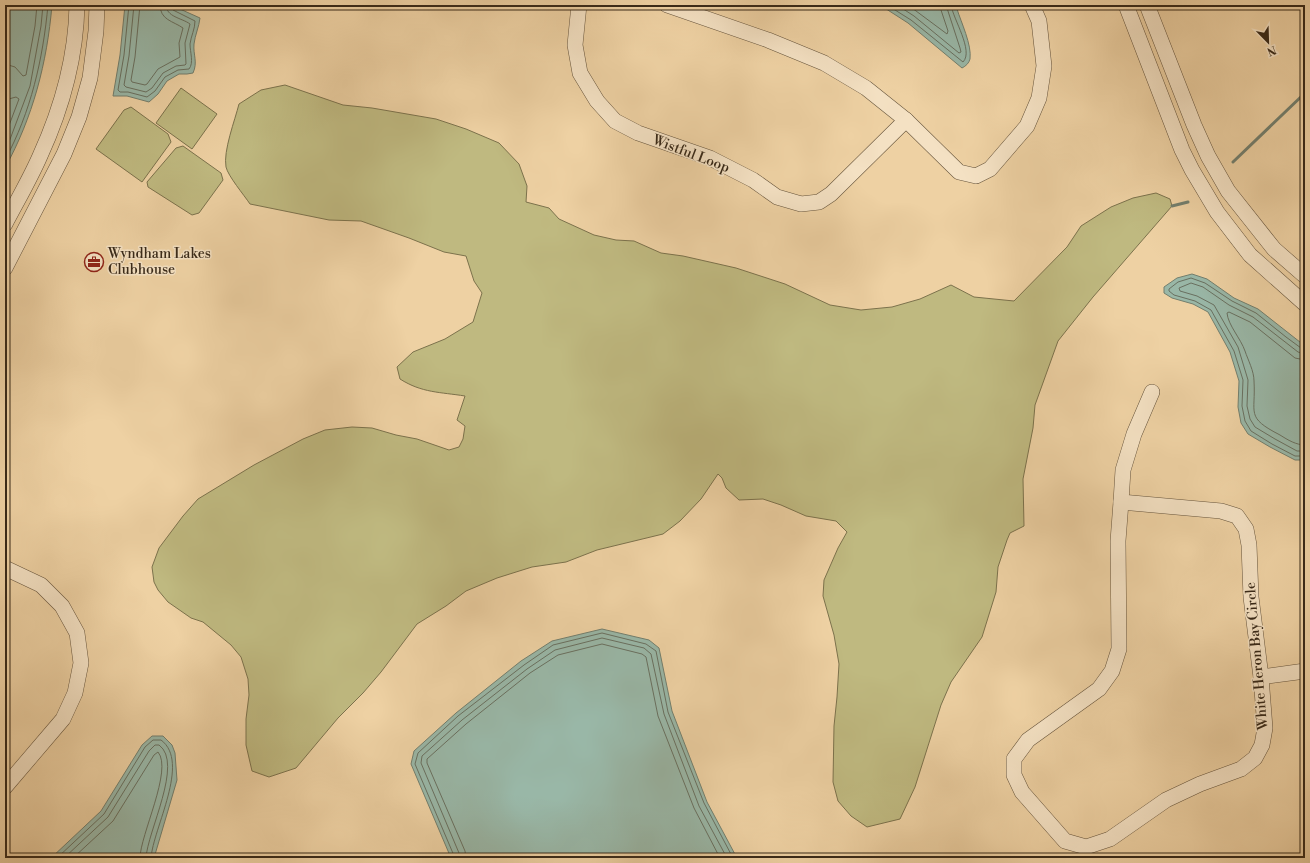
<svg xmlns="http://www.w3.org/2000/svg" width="1310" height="863" font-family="'Libre Bodoni',serif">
	<rect width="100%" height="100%" fill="#eed1a3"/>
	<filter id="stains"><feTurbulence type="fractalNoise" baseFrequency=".005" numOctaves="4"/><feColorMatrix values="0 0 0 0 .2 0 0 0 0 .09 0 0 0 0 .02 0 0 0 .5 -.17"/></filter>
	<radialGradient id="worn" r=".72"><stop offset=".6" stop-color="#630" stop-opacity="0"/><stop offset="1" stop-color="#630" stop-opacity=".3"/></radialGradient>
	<g fill="#bfb980" stroke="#7c724c">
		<path d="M 285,85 L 343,105 L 372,108 L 436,119 L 466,129 L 499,143 L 519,164 L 527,186 L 526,202 L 549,208 L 559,219 L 594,235 L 616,240 L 634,241 L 661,253 L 683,256 L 736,268 L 785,284 L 830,305 L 861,310 L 892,307 L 920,299 L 951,285 L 974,297 L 1014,301 L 1067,247 L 1081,226 L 1111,207 L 1133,198 L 1156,193 L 1170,199 L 1172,206 L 1093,297 L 1058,341 L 1035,405 L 1033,428 L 1023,479 L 1024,526 L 1010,533 L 1007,540 L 998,567 L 996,592 L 982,637 L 951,682 L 941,705 L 915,787 L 900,819 L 867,827 L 851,816 L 838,801 L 833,782 L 834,726 L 837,697 L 839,664 L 834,635 L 823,596 L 824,580 L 838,548 L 847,532 L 836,521 L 806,516 L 781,505 L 763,499 L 739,500 L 726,488 L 722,478 L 718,474 L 701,499 L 680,521 L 663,534 L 597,550 L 566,562 L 532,567 L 497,578 L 466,591 L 446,606 L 417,624 L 381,672 L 363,693 L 338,718 L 296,768 L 269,777 L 252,771 L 246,745 L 246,719 L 249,695 L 248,679 L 241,657 L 231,645 L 203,622 L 191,618 L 168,602 L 158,590 L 154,582 L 152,567 L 159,548 L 183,516 L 198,499 L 254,465 L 303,439 L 325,430 L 352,427 L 372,428 L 396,435 L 417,439 L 449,450 L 459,447 L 463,439 L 465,426 L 457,420 L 465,396 C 440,392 422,393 400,379 L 397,367 L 413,352 L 445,339 L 473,322 L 482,293 L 474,281 L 466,256 L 444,252 L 409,238 L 361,221 L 329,220 L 250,204 C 244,195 228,176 226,167 C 223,151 235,120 239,104 L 261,90 Z"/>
		<polygon points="181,88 217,114 192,149 156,123"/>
		<polygon points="131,107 168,134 171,142 142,182 96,149 124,110"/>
		<polygon points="183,146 221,173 223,180 199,213 192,215 148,187 147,182 176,148"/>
	</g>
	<g fill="#99b7a7" stroke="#737f6e">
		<path d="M 5,5 L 52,5 C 47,63 33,117 5,168 L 5,87 L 9,82 L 5,77 Z"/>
		<path d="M 125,5 L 171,5 L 200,18 C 199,27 195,35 194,44 C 193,55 198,62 193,73 L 187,74 L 179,74 L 167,81 L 158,94 L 149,102 L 127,96 L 113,96 L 120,55 Z"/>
		<path d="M 880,5 L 954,5 L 957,9 C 961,22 972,45 970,59 C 969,63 966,66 962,68 L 908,23 Z"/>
		<polygon points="1192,274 1207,279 1234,298 1258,309 1305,346 1305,460 1295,460 1270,447 1248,434 1241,423 1238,407 1239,381 1230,352 1208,312 1193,304 1172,298 1164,293 1164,287 1177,278"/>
		<polygon points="602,629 649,640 659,648 672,711 707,802 737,858 451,858 411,764 414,751 456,713 521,661 552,641"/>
		<polygon points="152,736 163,736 172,745 175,753 177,780 154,858 51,858 101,811 142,745"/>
	</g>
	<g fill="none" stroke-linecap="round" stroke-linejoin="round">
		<g stroke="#697060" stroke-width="1">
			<path d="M 129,5 L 124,55 L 118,90 L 120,92 L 128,92 L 147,97 L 155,91 L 165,77 L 178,70 L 189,69 C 194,63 190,52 190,44 C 191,36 195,29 195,21 L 173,10 L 171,5"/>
			<path d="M 134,5 L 129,56 L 124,85 L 126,87 L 146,92 L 152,88 L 163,73 L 176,66 L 185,65 L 186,64 L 185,43 L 190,24 C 182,18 166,17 166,5"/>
			<path d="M 140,5 L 135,57 L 131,80 L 132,82 L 145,85 L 147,84 L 158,69 L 180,57 L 179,43 L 183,28 C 173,21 160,20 160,5"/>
			<path d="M 887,5 L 911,20 L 963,62 C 974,51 953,19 951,5"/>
			<polyline points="897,5 914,16 959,53 961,52 960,48 946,5"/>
			<polyline points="908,5 947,34 948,31 941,10 940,5"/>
			<polyline points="5,64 15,67 23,76 26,75 35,26 37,5"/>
			<polyline points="5,100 16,97 19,99 5,136"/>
			<polyline points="5,150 9,142 30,86 41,26 43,5"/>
			<path d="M 5,160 C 31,112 43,59 48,5"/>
			<polyline points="1305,349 1301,348 1286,337 1256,313 1232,301 1205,283 1191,278 1178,282 1169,289 1169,291 1174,295 1195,301 1211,310 1234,351 1243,380 1242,406 1245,421 1251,431 1272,444 1295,456 1305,456"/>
			<polyline points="1305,354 1298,352 1253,317 1229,305 1203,287 1191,283 1179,288 1180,291 1197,296 1214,305 1238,347 1248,380 1247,406 1250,419 1255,427 1275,439 1297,451 1305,451"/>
			<path d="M 1305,360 L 1295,358 L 1250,322 L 1229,312 L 1227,313 C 1228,325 1241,339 1245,351 C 1248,360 1254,371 1254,381 C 1256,414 1245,417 1280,435 C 1288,440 1296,445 1305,445"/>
			<path d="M 57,858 L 104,814 L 145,747 L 153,740 L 161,740 C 191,762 153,828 151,858"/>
			<path d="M 64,858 L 108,817 L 149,751 L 155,745 L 159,745 C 184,763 147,832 146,858"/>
			<path d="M 73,858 L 113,821 L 154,755 L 158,752 C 173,770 140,835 140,858"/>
			<polyline points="455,858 415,764 418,753 458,716 524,665 553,645 602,633 646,644 656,651 668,712 704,803 733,858"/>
			<polyline points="460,858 459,853 421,763 422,756 462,720 527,669 555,650 602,638 644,648 651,654 664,714 699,806 727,858"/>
			<polyline points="466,858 465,851 427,763 427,759 466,724 530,673 558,655 602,644 642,654 646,657 658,716 694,808 720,858"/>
		</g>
		<g stroke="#737f6e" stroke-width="3">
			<polyline points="1233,162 1305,93"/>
			<polyline points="1172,206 1188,202"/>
		</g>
		<defs>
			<g id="minor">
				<polyline points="579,5 575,45 580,73 597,101 615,121 638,133 710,158 753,180 777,197 801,204 819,202 831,194 906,120"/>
				<polyline points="667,5 768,40 824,63 866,88 906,120 959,172 976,176 990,169 1027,126 1039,98 1044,66 1039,21 1032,5"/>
				<polyline points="1126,5 1182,150 1192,170 1217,212 1250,255 1305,304"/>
				<polyline points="1147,5 1194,125 1208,156 1228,191 1274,249 1305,276"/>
				<path d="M 5,224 C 17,201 30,179 40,156 C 62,108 76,58 77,5"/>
				<polyline points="5,268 64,154 79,117 90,78 96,31 97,5"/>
				<polygon points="1121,502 1221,511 1237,516 1246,529 1249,545 1251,597 1261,677 1265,728 1262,745 1255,758 1241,769 1200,784 1166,800 1110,839 1086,847 1065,841 1022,792 1014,775 1014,759 1028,740 1099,689 1112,671 1119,649 1118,541"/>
				<polyline points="1121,502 1123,470 1134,434 1152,392"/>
				<polyline points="5,568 41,585 62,606 77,633 81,663 75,693 63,719 5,787"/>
				<polyline points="1261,677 1305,671"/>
			</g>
		</defs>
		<use href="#minor" stroke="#66543c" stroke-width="16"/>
		<use href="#minor" stroke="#f4e1c3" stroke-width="15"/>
	</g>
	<defs>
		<symbol id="office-ring" viewBox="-11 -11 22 22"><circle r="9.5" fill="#f4e1c3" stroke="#8f2418" stroke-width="1.5"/><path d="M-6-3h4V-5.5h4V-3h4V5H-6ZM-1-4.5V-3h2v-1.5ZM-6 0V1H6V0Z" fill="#8f2418"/></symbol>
	</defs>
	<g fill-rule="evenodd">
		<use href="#office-ring" x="83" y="251" width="22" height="22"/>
	</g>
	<g text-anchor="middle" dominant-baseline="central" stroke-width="3" stroke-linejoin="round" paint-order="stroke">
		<g font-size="14" fill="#392a19" stroke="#f4e1c3">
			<text transform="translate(691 154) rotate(21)">Wistful Loop</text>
			<text transform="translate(1257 656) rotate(-95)">White Heron Bay Circle</text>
		</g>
		<g font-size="14" fill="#392a19" stroke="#f4e1c3" text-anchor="start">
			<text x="108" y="254">Wyndham Lakes<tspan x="108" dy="16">Clubhouse</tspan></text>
		</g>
	</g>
	<rect width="1310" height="863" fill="none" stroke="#eed1a3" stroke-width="20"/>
	<rect x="6" y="6" width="1298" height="851" fill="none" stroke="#392a19" stroke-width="2"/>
	<rect x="10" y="10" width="1290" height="843" fill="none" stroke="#392a19"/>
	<g transform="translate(1268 42) rotate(157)" stroke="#f4e1c3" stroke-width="3" paint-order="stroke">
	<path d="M0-3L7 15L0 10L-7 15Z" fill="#392a19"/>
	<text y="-6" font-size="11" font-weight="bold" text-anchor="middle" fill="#392a19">N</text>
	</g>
	<rect width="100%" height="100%" filter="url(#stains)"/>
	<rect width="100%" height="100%" fill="url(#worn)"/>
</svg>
